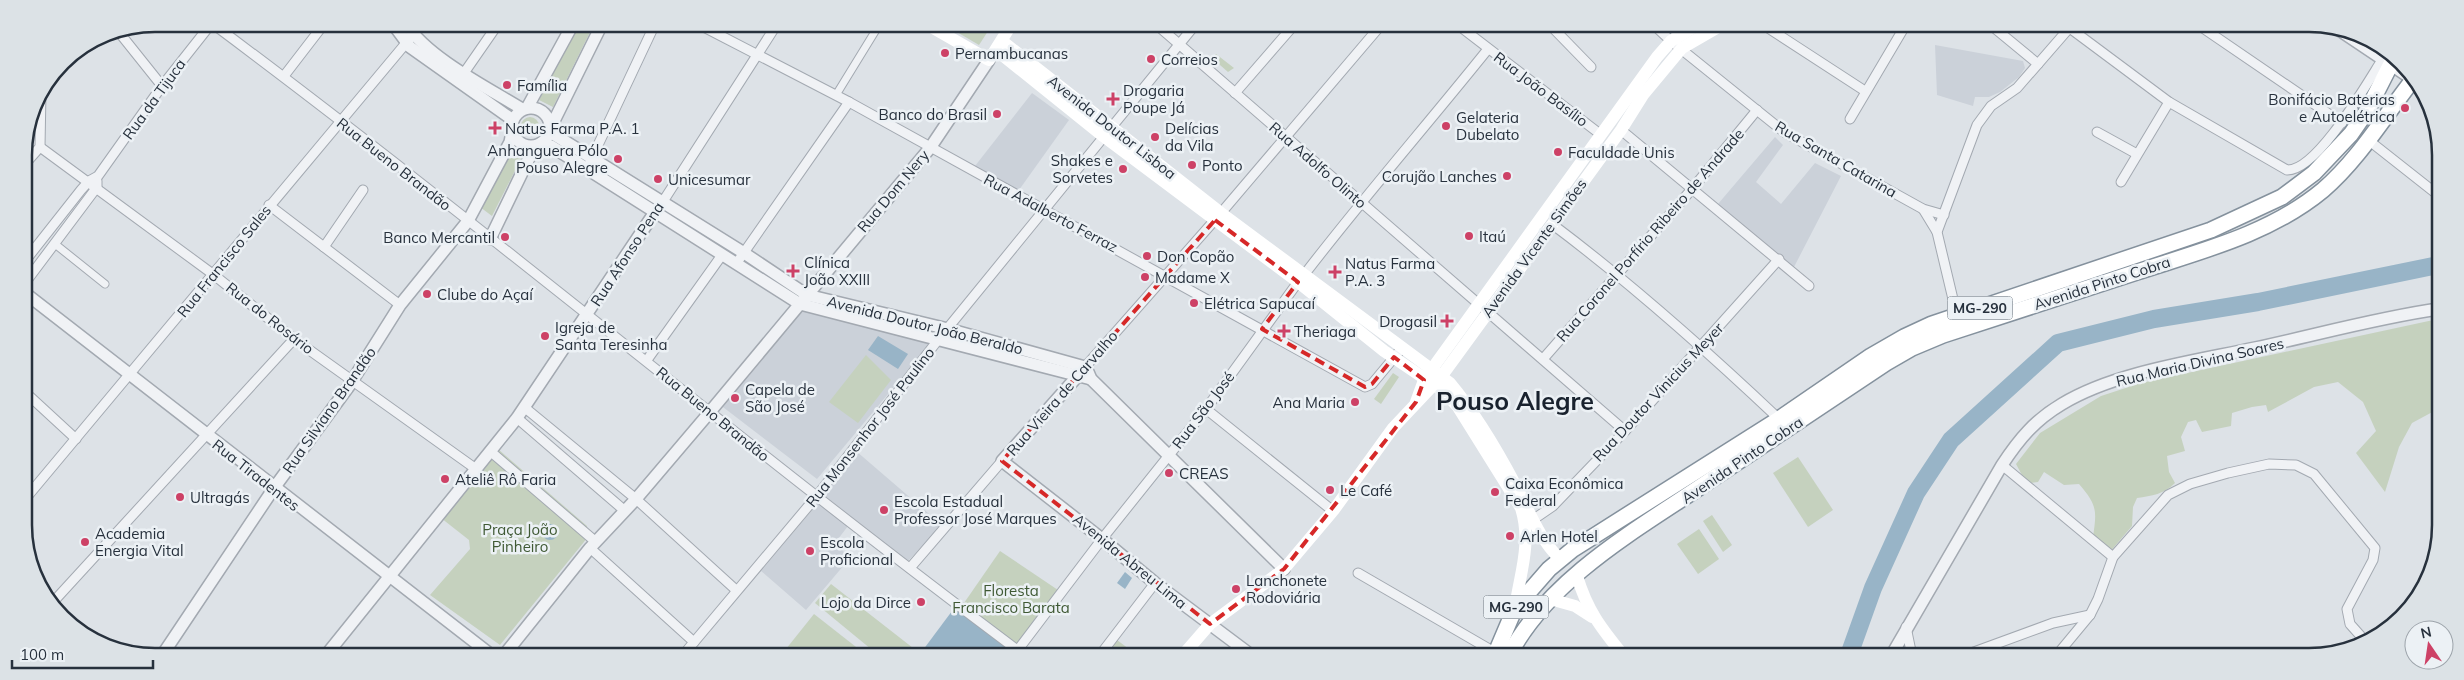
<svg xmlns="http://www.w3.org/2000/svg" width="2464" height="680" font-family="Mulish,sans-serif">
	<rect width="100%" height="100%" fill="#dde2e7"/>
	<g fill="#cbd1d9">
		<polygon points="1935,45 2023,61 2025,68 2019,77 2000,92 1989,97 1975,97 1973,106 1937,95"/>
		<polygon points="1032,93 1069,120 1019,190 975,166"/>
		<polygon points="1775,137 1783,145 1756,182 1781,204 1815,163 1841,176 1794,267 1718,204"/>
		<polygon points="804,308 928,340 929,345 817,479 719,404"/>
		<polygon points="856,451 942,525 908,561 825,496"/>
		<polygon points="818,503 848,526 835,543 850,558 806,610 761,571"/>
	</g>
	<g fill="#c5d1be">
		<polygon points="579,24 594,24 553,107 539,100"/>
		<polygon points="945,25 992,25 979,45"/>
		<polygon points="1216,54 1234,68 1228,72 1212,58"/>
		<circle cx="530" cy="126" r="9"/>
		<polygon points="514,145 525,151 492,216 480,207"/>
		<path d="M 2438,319 L 2438,409 L 2412,423 L 2399,447 L 2385,492 L 2356,453 L 2376,431 L 2363,402 L 2338,382 L 2314,387 L 2268,412 L 2266,405 L 2252,407 L 2232,413 L 2231,426 L 2202,432 L 2196,420 L 2188,422 L 2181,437 L 2185,451 L 2167,456 L 2169,472 L 2175,483 C 2164,494 2152,496 2137,498 L 2133,507 L 2132,526 L 2109,553 L 2093,537 C 2097,510 2097,505 2079,484 L 2064,485 L 2044,472 L 2038,482 L 2031,483 L 2023,477 L 2016,464 L 2040,433 L 2101,396 L 2141,383 Z"/>
		<polygon points="866,355 891,380 858,423 829,402"/>
		<polygon points="1393,373 1399,377 1381,404 1374,399"/>
		<polygon points="498,449 587,526 588,537 500,645 430,595 470,549 469,540 441,518"/>
		<polygon points="1798,457 1833,510 1808,527 1773,473"/>
		<polygon points="1712,515 1732,545 1723,552 1703,521"/>
		<polygon points="1699,529 1719,559 1698,574 1677,544"/>
		<polygon points="1000,551 1058,590 1017,645 964,603"/>
		<polygon points="831,584 913,648 908,654 877,654 815,603"/>
		<polygon points="814,614 865,654 782,654"/>
		<polygon points="1117,640 1137,655 1106,655"/>
	</g>
	<g fill="#98b4c7">
		<polygon points="878,336 908,354 898,369 868,350"/>
		<circle cx="550" cy="532" r="8"/>
		<polygon points="1125,572 1132,578 1125,589 1117,583"/>
		<polygon points="955,607 1018,650 1014,655 920,654"/>
	</g>
	<g fill="none" stroke-linecap="round" stroke-linejoin="round">
		<polyline stroke="#98b4c7" stroke-width="18" points="1849,655 1873,588 1916,493 1951,440 2058,343 2154,319 2258,302 2438,265"/>
		<defs>
			<g id="pedestrian">
				<polyline points="836,95 879,25"/>
				<polyline points="55,244 105,284"/>
			</g>
			<g id="minor">
				<path d="M 213,24 C 488,229 749,450 1024,655"/>
				<polyline points="698,24 849,102 1365,387 1372,384 1402,348"/>
				<polyline points="1157,25 1625,431"/>
				<polyline points="1458,25 1600,134"/>
				<polyline points="1550,25 1591,67"/>
				<polyline points="1655,26 1671,41 1784,132 1923,209 1944,215"/>
				<polyline points="1765,26 1865,91"/>
				<polyline points="1992,26 2038,64"/>
				<path d="M 2067,26 L 2169,102 L 2287,170 C 2317,171 2366,85 2382,60"/>
				<polyline points="2200,26 2342,123"/>
				<polyline points="118,31 162,86"/>
				<polyline points="464,73 498,24"/>
				<polyline points="284,76 324,24"/>
				<polyline points="1235,93 1294,25"/>
				<polyline points="1850,119 1905,26"/>
				<polyline points="1621,130 1809,286"/>
				<polyline points="2097,132 2137,154"/>
				<polyline points="2367,139 2438,195"/>
				<polyline points="40,147 214,275 294,339 476,469"/>
				<polyline points="590,162 655,24"/>
				<polyline points="24,165 40,147 41,92"/>
				<polyline points="2121,182 2169,102"/>
				<polyline points="662,203 777,24"/>
				<polyline points="269,205 400,305"/>
				<polyline points="1923,209 1937,232"/>
				<path d="M 1552,224 C 1632,284 1706,350 1779,419"/>
				<polyline points="324,247 363,190"/>
				<polyline points="25,261 81,190 89,181 98,176 162,86 211,24"/>
				<polyline points="736,264 849,102"/>
				<path d="M 1304,275 C 1363,198 1427,125 1488,49"/>
				<polyline points="25,283 97,187 97,181"/>
				<polyline points="1957,316 1937,232 1977,125 1991,106 2017,88 2071,26"/>
				<polyline points="1543,359 1692,189 1757,110"/>
				<polyline points="647,360 722,255"/>
				<polyline points="1085,367 1221,213 1381,25"/>
				<polyline points="25,392 76,439"/>
				<polyline points="524,407 636,499 736,590"/>
				<polyline points="1206,409 1333,511"/>
				<polyline points="517,418 625,511"/>
				<polyline points="490,451 596,542"/>
				<polyline points="2002,465 2113,557"/>
				<polyline points="26,498 422,24"/>
				<polyline points="1534,519 1553,506 1625,431 1779,259"/>
				<polyline points="590,548 694,642"/>
				<polyline points="910,568 1002,461"/>
				<polyline points="1358,573 1496,653"/>
				<polyline points="54,601 294,339"/>
				<polyline points="1906,627 1912,656"/>
				<polyline points="684,654 816,497 938,340 1195,25"/>
				<polyline points="1014,655 1102,539 1206,409 1298,282"/>
				<polyline points="1100,655 1155,583"/>
				<polyline points="1963,656 2053,623 2090,615"/>
				<polyline points="2056,656 2090,615 2098,599 2113,557 2168,495 2190,484 2228,473 2269,464 2296,465 2314,474 2375,548 2373,560 2347,609 2350,624 2366,642"/>
			</g>
			<g id="tertiary">
				<polyline points="393,24 410,47 513,120"/>
				<path d="M 406,24 C 428,58 488,88 522,109"/>
				<polyline points="2333,26 2409,77"/>
				<circle cx="531" cy="127" r="19"/>
				<polyline points="527,108 573,24"/>
				<polyline points="551,127 602,24"/>
				<polyline points="550,132 744,253 807,295 948,329 1085,367"/>
				<polyline points="541,143 551,146 800,304 1091,379"/>
				<polyline points="490,239 531,154 538,145"/>
				<polyline points="25,293 490,654"/>
				<polyline points="1083,370 1002,461 1102,539 1155,583 1251,655"/>
				<polyline points="1088,372 1091,379 1284,569"/>
				<polyline points="163,654 274,488 349,386 400,305 468,221 510,142 512,132"/>
				<polyline points="327,654 517,418 659,206"/>
				<polyline points="505,654 590,548 636,499 704,419 930,148 989,60"/>
				<path d="M 1891,656 L 2002,465 C 2019,439 2035,420 2062,404 C 2115,372 2195,361 2255,348 C 2316,335 2376,318 2438,309"/>
			</g>
			<g id="trunk">
				<polyline points="1495,655 1515,608 1549,569 1572,550 1779,419 1871,356 1904,337 1932,324 2211,230 2282,197 2314,173 2351,134 2367,111 2394,58"/>
				<path d="M 1509,655 C 1550,578 1636,530 1706,483 C 1766,443 1826,403 1886,363 L 1912,348 L 1943,335 C 2007,314 2072,293 2137,272 C 2201,251 2270,234 2323,190 C 2358,160 2384,117 2412,81"/>
			</g>
		</defs>
		<use href="#pedestrian" stroke="#a3a9b1" stroke-width="9"/>
		<use href="#minor" stroke="#a3a9b1" stroke-width="11"/>
		<use href="#tertiary" stroke="#a3a9b1" stroke-width="14"/>
		<use href="#trunk" stroke="#84919d" stroke-width="18"/>
		<use href="#pedestrian" stroke="#f0f2f5" stroke-width="7"/>
		<use href="#minor" stroke="#f0f2f5" stroke-width="9"/>
		<use href="#tertiary" stroke="#f0f2f5" stroke-width="11"/>
		<g stroke="#fff" stroke-width="12">
			<polyline points="928,25 989,60 1011,25"/>
			<path d="M 1002,41 L 1221,213 L 1450,383 C 1476,414 1496,448 1515,484 C 1529,510 1539,539 1560,559"/>
			<path d="M 996,50 L 1103,136 L 1298,282 L 1384,351 L 1443,391 L 1458,407 L 1521,508 C 1532,544 1520,573 1515,608"/>
			<polyline points="1416,402 1424,380 1657,57 1671,41 1696,26"/>
			<path d="M 1577,576 C 1587,610 1601,628 1623,655"/>
			<polyline points="1550,599 1575,606 1592,617"/>
			<polyline points="1183,655 1210,624 1284,569 1333,511 1393,428 1441,377 1621,130 1643,95 1682,48 1720,26"/>
		</g>
		<use href="#trunk" stroke="#fff" stroke-width="15"/>
	</g>
	<path fill="none" stroke="#d62828" stroke-width="4" stroke-dasharray="10 6" stroke-linejoin="round" d="M 1215,220 L 1298,282 L 1262,329 L 1365,387 L 1372,384 L 1394,357 L 1424,380 L 1416,402 L 1284,569 L 1210,624 L 1002,461 Z"/>
	<g fill="#cd4166" stroke="#ecf1f5" stroke-width="2">
		<circle cx="945" cy="53" r="5"/>
		<circle cx="1151" cy="59" r="5"/>
		<circle cx="507" cy="85" r="5"/>
		<path d="M1110.5 91.5h5v5h5v5h-5v5h-5v-5h-5v-5h5z"/>
		<circle cx="2405" cy="108" r="5"/>
		<circle cx="997" cy="114" r="5"/>
		<circle cx="1446" cy="126" r="5"/>
		<path d="M492.5 120.5h5v5h5v5h-5v5h-5v-5h-5v-5h5z"/>
		<circle cx="1155" cy="137" r="5"/>
		<circle cx="1558" cy="152" r="5"/>
		<circle cx="618" cy="159" r="5"/>
		<circle cx="1192" cy="165" r="5"/>
		<circle cx="1123" cy="169" r="5"/>
		<circle cx="1507" cy="176" r="5"/>
		<circle cx="658" cy="179" r="5"/>
		<circle cx="1469" cy="236" r="5"/>
		<circle cx="505" cy="237" r="5"/>
		<circle cx="1147" cy="256" r="5"/>
		<path d="M790.5 263.5h5v5h5v5h-5v5h-5v-5h-5v-5h5z"/>
		<path d="M1332.5 264.5h5v5h5v5h-5v5h-5v-5h-5v-5h5z"/>
		<circle cx="1145" cy="277" r="5"/>
		<circle cx="427" cy="294" r="5"/>
		<circle cx="1194" cy="303" r="5"/>
		<path d="M1444.5 313.5h5v5h5v5h-5v5h-5v-5h-5v-5h5z"/>
		<path d="M1281.5 323.5h5v5h5v5h-5v5h-5v-5h-5v-5h5z"/>
		<circle cx="545" cy="336" r="5"/>
		<circle cx="735" cy="398" r="5"/>
		<circle cx="1355" cy="402" r="5"/>
		<circle cx="1169" cy="473" r="5"/>
		<circle cx="445" cy="479" r="5"/>
		<circle cx="1330" cy="490" r="5"/>
		<circle cx="1495" cy="492" r="5"/>
		<circle cx="180" cy="497" r="5"/>
		<circle cx="884" cy="510" r="5"/>
		<circle cx="1510" cy="536" r="5"/>
		<circle cx="85" cy="542" r="5"/>
		<circle cx="810" cy="551" r="5"/>
		<circle cx="1236" cy="589" r="5"/>
		<circle cx="921" cy="602" r="5"/>
	</g>
	<g text-anchor="middle" dominant-baseline="central" stroke-width="5" stroke-linejoin="round" paint-order="stroke">
		<g fill="#ecf1f5" stroke="#626b74" stroke-width="1">
			<rect x="1947.5" y="296.5" width="65" height="23" rx="4"/>
			<rect x="1483.5" y="595.5" width="65" height="23" rx="4"/>
		</g>
		<g font-size="14" font-weight="bold" fill="#27313d">
			<text x="1980" y="308">MG-290</text>
			<text x="1516" y="607">MG-290</text>
		</g>
		<g font-size="15" fill="#27313d" stroke="#ecf1f5" text-anchor="start">
			<text x="955" y="53">Pernambucanas</text>
			<text x="1161" y="59">Correios</text>
			<text x="517" y="85">Família</text>
			<text x="1123" y="90">Drogaria<tspan x="1123" dy="17">Poupe Já</tspan></text>
			<text x="2395" y="99" text-anchor="end">Bonifácio Baterias<tspan x="2395" dy="17">e Autoelétrica</tspan></text>
			<text x="987" y="114" text-anchor="end">Banco do Brasil</text>
			<text x="1456" y="117">Gelateria<tspan x="1456" dy="17">Dubelato</tspan></text>
			<text x="505" y="128">Natus Farma P.A. 1</text>
			<text x="1165" y="128">Delícias<tspan x="1165" dy="17">da Vila</tspan></text>
			<text x="608" y="150" text-anchor="end">Anhanguera Pólo<tspan x="608" dy="17">Pouso Alegre</tspan></text>
			<text x="1568" y="152">Faculdade Unis</text>
			<text x="1113" y="160" text-anchor="end">Shakes e<tspan x="1113" dy="17">Sorvetes</tspan></text>
			<text x="1202" y="165">Ponto</text>
			<text x="1497" y="176" text-anchor="end">Corujão Lanches</text>
			<text x="668" y="179">Unicesumar</text>
			<text x="1479" y="236">Itaú</text>
			<text x="495" y="237" text-anchor="end">Banco Mercantil</text>
			<text x="1157" y="256">Don Copão</text>
			<text x="804" y="262">Clínica<tspan x="804" dy="17">João XXIII</tspan></text>
			<text x="1345" y="263">Natus Farma<tspan x="1345" dy="17">P.A. 3</tspan></text>
			<text x="1155" y="277">Madame X</text>
			<text x="437" y="294">Clube do Açaí</text>
			<text x="1204" y="303">Elétrica Sapucaí</text>
			<text x="1437" y="321" text-anchor="end">Drogasil</text>
			<text x="555" y="327">Igreja de<tspan x="555" dy="17">Santa Teresinha</tspan></text>
			<text x="1294" y="331">Theriaga</text>
			<text x="745" y="389">Capela de<tspan x="745" dy="17">São José</tspan></text>
			<text x="1345" y="402" text-anchor="end">Ana Maria</text>
			<text x="1179" y="473">CREAS</text>
			<text x="455" y="479">Ateliê Rô Faria</text>
			<text x="1505" y="483">Caixa Econômica<tspan x="1505" dy="17">Federal</tspan></text>
			<text x="1340" y="490">Le Café</text>
			<text x="190" y="497">Ultragás</text>
			<text x="894" y="501">Escola Estadual<tspan x="894" dy="17">Professor José Marques</tspan></text>
			<text x="95" y="533">Academia<tspan x="95" dy="17">Energia Vital</tspan></text>
			<text x="1520" y="536">Arlen Hotel</text>
			<text x="820" y="542">Escola<tspan x="820" dy="17">Proficional</tspan></text>
			<text x="1246" y="580">Lanchonete<tspan x="1246" dy="17">Rodoviária</tspan></text>
			<text x="911" y="602" text-anchor="end">Lojo da Dirce</text>
		</g>
		<g font-size="15" fill="#27313d" stroke="#ecf1f5">
			<text transform="translate(1541 89) rotate(37)">Rua João Basílio</text>
			<text transform="translate(154 99) rotate(-54)">Rua da Tijuca</text>
			<text transform="translate(1112 127) rotate(38)">Avenida Doutor Lisboa</text>
			<text transform="translate(1836 159) rotate(30)">Rua Santa Catarina</text>
			<text transform="translate(394 164) rotate(38)">Rua Bueno Brandão</text>
			<text transform="translate(1318 165) rotate(41)">Rua Adolfo Olinto</text>
			<text transform="translate(893 191) rotate(-50)">Rua Dom Nery</text>
			<text transform="translate(1051 213) rotate(28)">Rua Adalberto Ferraz</text>
			<text transform="translate(1650 235) rotate(-49)">Rua Coronel Porfírio Ribeiro de Andrade</text>
			<text transform="translate(1534 248) rotate(-54)">Avenida Vicente Simões</text>
			<text transform="translate(627 254) rotate(-57)">Rua Afonso Pena</text>
			<text transform="translate(224 261) rotate(-51)">Rua Francisco Sales</text>
			<text transform="translate(2102 283) rotate(-18)">Avenida Pinto Cobra</text>
			<text transform="translate(270 318) rotate(38)">Rua do Rosário</text>
			<text transform="translate(925 325) rotate(14)">Avenida Doutor João Beraldo</text>
			<text transform="translate(2200 362) rotate(-13)">Rua Maria Divina Soares</text>
			<text transform="translate(1658 392) rotate(-47)">Rua Doutor Vinicius Meyer</text>
			<text transform="translate(1062 393) rotate(-49)">Rua Vieira de Carvalho</text>
			<text transform="translate(329 410) rotate(-55)">Rua Silviano Brandão</text>
			<text transform="translate(1203 410) rotate(-53)">Rua São José</text>
			<text transform="translate(713 414) rotate(39)">Rua Bueno Brandão</text>
			<text transform="translate(870 427) rotate(-52)">Rua Monsenhor José Paulino</text>
			<text transform="translate(1742 460) rotate(-34)">Avenida Pinto Cobra</text>
			<text transform="translate(256 475) rotate(38)">Rua Tiradentes</text>
			<text transform="translate(1130 561) rotate(39)">Avenida Abreu Lima</text>
		</g>
		<g font-size="15" fill="#3f5934" stroke="#ecf1f5">
			<text x="520" y="529">Praça João<tspan x="520" dy="17">Pinheiro</tspan></text>
			<text x="1011" y="590">Floresta<tspan x="1011" dy="17">Francisco Barata</tspan></text>
		</g>
		<g font-size="25" font-weight="bold" fill="#19222e" stroke="#ecf1f5">
			<text x="1515" y="400">Pouso Alegre</text>
		</g>
	</g>
	<path d="M0 0H2464V680H0ZM155 32H2309A123 123 0 0 1 2432 155V525A123 123 0 0 1 2309 648H155A123 123 0 0 1 32 525V155A123 123 0 0 1 155 32Z" fill="#dce2e6" fill-rule="evenodd"/>
	<path fill="none" stroke="#27313d" stroke-width="2.5" d="M155 32H2309A123 123 0 0 1 2432 155V525A123 123 0 0 1 2309 648H155A123 123 0 0 1 32 525V155A123 123 0 0 1 155 32Z"/>
	<g transform="translate(2429 645) rotate(347)"><circle r="24" fill="#ecf1f5" stroke="#9da4ab"/>
	<path d="M0-4L9 19L0 12L-9 19Z" fill="#cd4166"/>
	<text y="-8" font-size="14" font-weight="bold" text-anchor="middle" fill="#27313d">N</text>
	</g>
	<path d="M12 660v8h141v-8" fill="none" stroke="#27313d" stroke-width="2.5"/>
	<text x="20" y="660" font-size="15" fill="#27313d" stroke="#ecf1f5" stroke-width="4" paint-order="stroke">100 m</text>
</svg>
